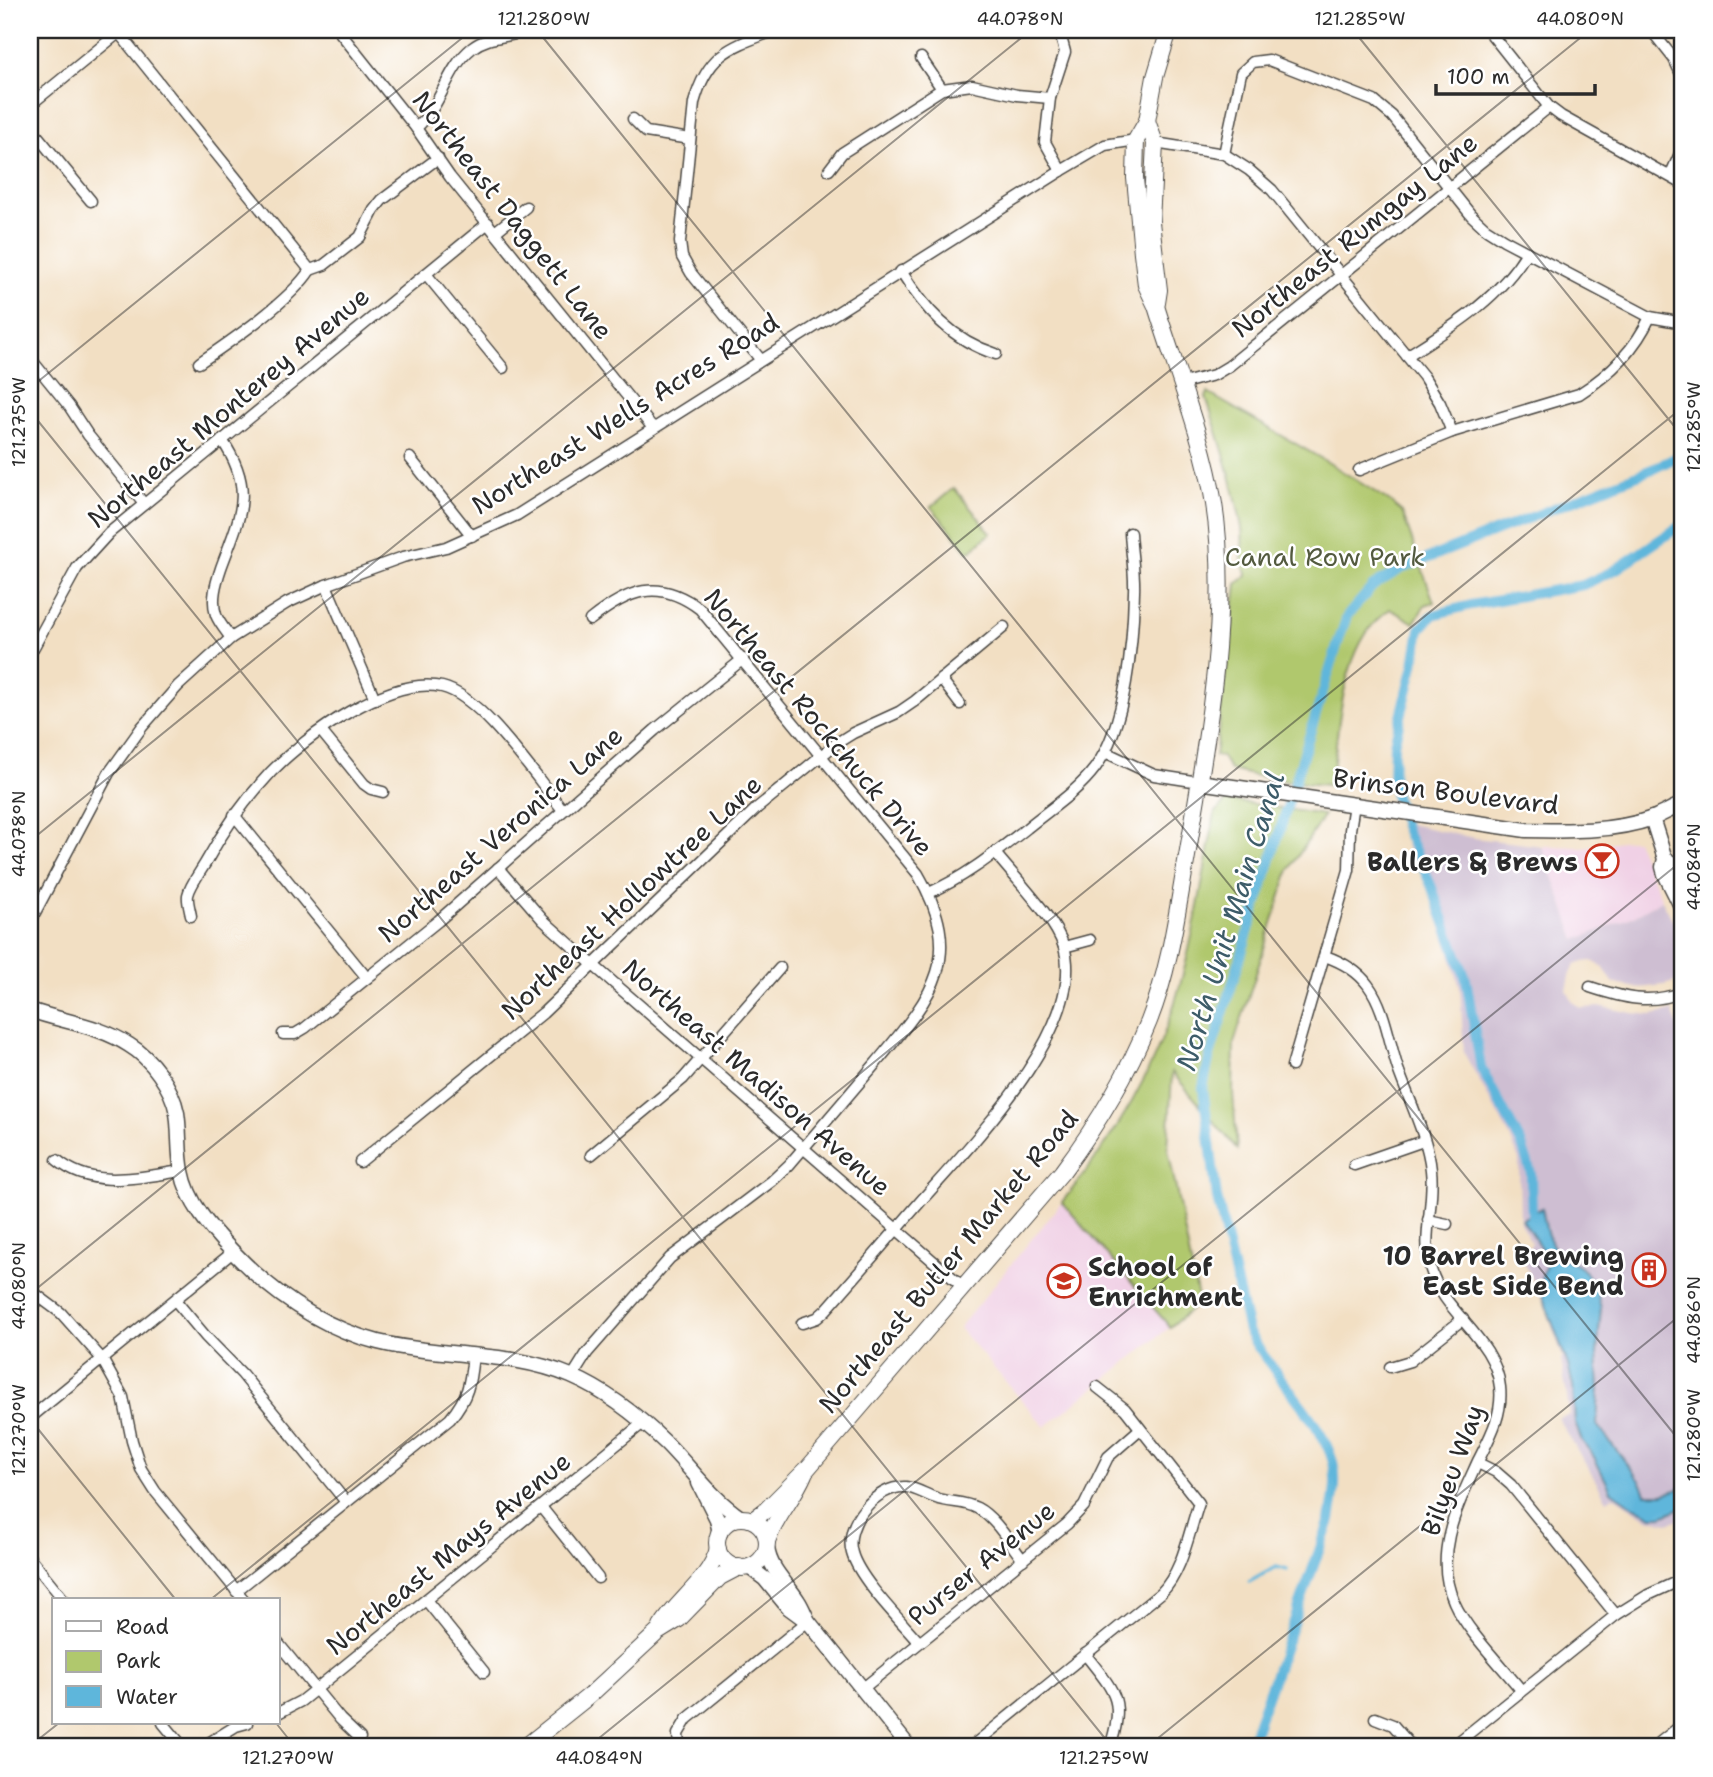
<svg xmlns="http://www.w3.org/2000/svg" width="1713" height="1777" font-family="'Shantell Sans',sans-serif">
	<rect width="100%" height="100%" fill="#fff"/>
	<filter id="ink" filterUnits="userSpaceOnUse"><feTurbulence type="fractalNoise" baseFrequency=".0143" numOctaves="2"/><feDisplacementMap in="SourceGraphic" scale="14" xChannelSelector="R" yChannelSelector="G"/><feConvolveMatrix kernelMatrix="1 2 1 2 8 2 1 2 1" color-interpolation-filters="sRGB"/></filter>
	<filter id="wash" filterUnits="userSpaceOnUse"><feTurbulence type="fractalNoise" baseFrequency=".00686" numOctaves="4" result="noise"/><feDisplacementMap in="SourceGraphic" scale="28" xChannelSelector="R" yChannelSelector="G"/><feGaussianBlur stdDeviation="1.57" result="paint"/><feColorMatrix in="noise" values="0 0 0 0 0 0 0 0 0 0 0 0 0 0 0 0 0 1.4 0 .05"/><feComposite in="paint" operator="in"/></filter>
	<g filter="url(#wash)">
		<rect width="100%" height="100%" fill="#f2dfc3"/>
		<g fill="#f0d0e5">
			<polygon points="1628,840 1636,840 1662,900 1632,917 1576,940 1542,846 1583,847"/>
			<polygon points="1062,1202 1170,1327 1045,1427 959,1328"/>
		</g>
		<polygon fill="#cebed2" points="1400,822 1474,838 1542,846 1576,940 1632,917 1662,900 1683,940 1683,978 1681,980 1664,985 1640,988 1620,985 1613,982 1603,967 1592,961 1584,962 1575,965 1570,976 1567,990 1572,1001 1581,1008 1603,1007 1632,1013 1652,1015 1672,1011 1683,1039 1683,1518 1668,1523 1647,1518 1613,1496 1607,1500 1558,1418 1570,1415 1561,1359 1563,1357 1549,1318 1550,1316 1524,1262 1527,1251 1532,1243 1520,1223 1519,1160 1510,1137 1464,1053 1460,988 1449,949 1424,879 1408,850"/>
		<g fill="#b0c86d" stroke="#6e7a4c" stroke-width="2">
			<path d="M 1208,393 L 1329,463 L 1386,499 L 1402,512 L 1434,602 L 1425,605 L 1414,623 L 1390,609 C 1340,642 1339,730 1331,785 C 1296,784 1264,778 1230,770 L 1222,757 L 1215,756 L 1237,584 L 1247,575 C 1238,559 1244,545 1242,528 C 1234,484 1220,440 1206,397 Z"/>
			<polygon points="954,488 991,533 969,552 931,507"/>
			<path d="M 1227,800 L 1324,815 L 1289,870 L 1234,1043 L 1233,1093 L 1237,1149 L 1172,1072 L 1168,1149 L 1199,1303 L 1170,1327 L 1062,1202 C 1110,1144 1153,1075 1175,1002 C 1194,941 1203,876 1215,813 Z"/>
		</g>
		<polygon fill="#5eb6db" stroke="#447083" stroke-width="2" points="1542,1208 1547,1233 1556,1252 1560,1258 1575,1264 1585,1271 1595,1286 1601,1308 1597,1354 1599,1387 1597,1425 1641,1482 1646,1494 1663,1494 1683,1488 1683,1507 1662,1516 1652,1516 1628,1503 1611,1491 1593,1455 1582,1441 1575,1423 1573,1386 1568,1365 1542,1295 1541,1280 1548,1259 1522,1219"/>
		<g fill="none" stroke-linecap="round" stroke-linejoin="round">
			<polyline stroke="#5eb6db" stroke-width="3.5" points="1249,1582 1276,1567 1287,1570"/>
			<g stroke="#5eb6db" stroke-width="10">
				<polyline points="1537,1226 1532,1218 1531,1173 1522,1145 1481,1068 1466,979 1431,885 1405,829 1393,788 1394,744 1414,665 1420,629 1433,615 1471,605 1583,585 1615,570 1683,524"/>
				<path d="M 1249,1747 L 1330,1520 C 1333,1501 1338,1481 1333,1462 C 1321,1418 1271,1374 1248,1331 L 1217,1198 L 1203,1088 L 1209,1059 L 1338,643 L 1347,616 L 1373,586 L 1401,569 L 1655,468 L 1683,454"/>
			</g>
		</g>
	</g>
	<g filter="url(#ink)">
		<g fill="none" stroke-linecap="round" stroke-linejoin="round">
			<defs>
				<g id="minor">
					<polyline points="338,30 416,128 450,177 653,428"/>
					<polyline points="1059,30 1065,52 1050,98 1045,142 1061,171"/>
					<polyline points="1488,30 1549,107 1561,116 1683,184"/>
					<polyline points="1651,30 1674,59 1683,78"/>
					<polyline points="119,33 310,270 324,265 360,237 374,210 382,200 438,158"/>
					<polyline points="921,58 942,89"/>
					<polyline points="30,105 122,30"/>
					<polyline points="633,119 646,132 690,139"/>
					<polyline points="30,127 91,201"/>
					<path d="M 416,128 C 444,103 445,70 472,48 C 488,35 510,38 528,30"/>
					<polyline points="1155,143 1224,154 1249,170 1272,190 1424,377 1440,403 1452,432"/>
					<polyline points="1224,154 1241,73 1253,62 1269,60 1374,101 1392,116 1471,215 1485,228 1504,240 1650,317 1683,323"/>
					<polyline points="829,170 842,153 942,89 972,85 1017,95 1050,98"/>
					<polyline points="1670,176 1683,147"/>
					<polyline points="495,232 526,207"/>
					<path d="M 901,271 C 925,310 952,340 996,354"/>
					<polyline points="426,274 503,368"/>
					<path d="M 1407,356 C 1452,327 1499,299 1527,252"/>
					<polyline points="30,358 69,406 88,435 144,504"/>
					<path d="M 760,359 L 691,273 L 682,257 L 680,242 L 694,103 C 708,52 731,47 776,30"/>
					<path d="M 199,363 C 231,341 290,301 310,270"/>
					<polyline points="1180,384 1214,375 1229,366 1549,107"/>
					<path d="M 222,440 C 256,490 240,516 221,568 C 216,583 211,599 216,615 C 219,623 226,631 231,638"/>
					<polyline points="410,458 472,536"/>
					<path d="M 1359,470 L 1452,432 L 1579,394 C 1609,375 1635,350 1650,317"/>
					<polyline points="326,585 375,699"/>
					<polyline points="30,654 77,568 109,533 488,223"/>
					<polyline points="941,679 960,704"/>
					<polyline points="321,731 364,784 371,789 383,792"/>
					<polyline points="1105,752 1154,775 1199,782"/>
					<polyline points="234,815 367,978"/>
					<polyline points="498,868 543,920 592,964 963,1287"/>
					<path d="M 929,893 C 966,877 995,853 1027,828 C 1050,809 1077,792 1095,768 C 1126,726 1133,643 1134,592 C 1135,572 1131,552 1130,533"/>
					<path d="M 191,916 C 190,910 187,901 188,895 C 190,885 201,871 206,862 C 224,829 245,800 271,772 C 306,736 389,675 442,687 C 482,696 536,778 563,810"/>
					<polyline points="30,922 109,773 142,727 178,686 231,638 287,603 326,585 403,557 446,547 517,515 1061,171 1105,145 1136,140"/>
					<polyline points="1064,947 1090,940"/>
					<path d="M 1325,956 C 1342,962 1357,970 1368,985 C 1385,1008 1389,1042 1398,1069 C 1409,1100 1428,1138 1431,1170 C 1435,1203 1421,1237 1431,1270 C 1445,1315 1495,1338 1500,1387 C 1503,1415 1490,1437 1478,1461 C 1458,1505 1432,1554 1454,1602 C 1466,1630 1501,1665 1521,1690"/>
					<path d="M 1590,987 C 1623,998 1650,1005 1683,992"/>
					<polyline points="283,1034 295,1034 305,1028 438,921 655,730 743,659"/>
					<polyline points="1292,1066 1349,870 1350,830 1354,804"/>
					<polyline points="591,1155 683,1079 780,968"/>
					<path d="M 57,1160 C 93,1190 139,1177 182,1171"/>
					<polyline points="360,1162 543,1013 757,808 837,743 853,733 899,712 915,701 1004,627"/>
					<polyline points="1354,1165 1423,1141"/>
					<polyline points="1428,1220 1447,1224"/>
					<polyline points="30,1290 61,1313 102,1359 123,1397 132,1441 141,1469 155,1491 244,1600"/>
					<polyline points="175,1300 206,1337 242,1374 346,1502"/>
					<path d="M 802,1323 L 817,1318 L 826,1310 C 858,1274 889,1238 920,1202 C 968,1148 1088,1026 1064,947 C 1055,918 1015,878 995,853"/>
					<polyline points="1390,1367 1410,1361 1463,1319"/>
					<path d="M 572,1377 L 587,1353 L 670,1258 L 772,1181 L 789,1165 C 818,1131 847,1097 876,1063 C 931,997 967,959 918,874 L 700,609 C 658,577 628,590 590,620"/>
					<polyline points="30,1418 233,1252"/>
					<polyline points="1478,1463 1496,1472 1511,1485 1616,1615"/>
					<polyline points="541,1507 598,1578"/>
					<polyline points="30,1558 64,1600"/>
					<path d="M 236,1591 L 450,1419 C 469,1396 470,1383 473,1355"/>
					<polyline points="426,1600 484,1672"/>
					<path d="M 919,1642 C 901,1621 859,1579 852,1553 C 843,1525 876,1485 906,1487 C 916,1488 926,1495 936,1498 C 950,1503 964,1501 977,1508 C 996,1518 1010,1544 1023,1560"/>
					<polyline points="278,1643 340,1719 360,1738"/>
					<path d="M 1085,1654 C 1114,1691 1126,1700 1110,1747"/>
					<polyline points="862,1689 1067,1524 1084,1506 1108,1457 1140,1429"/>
					<polyline points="278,1713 301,1701 316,1689 643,1423"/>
					<polyline points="1375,1718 1393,1725 1412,1747"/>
					<polyline points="163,1723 183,1747"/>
					<polyline points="202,1747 236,1726 247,1723"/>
					<polyline points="679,1747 678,1734 687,1719 808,1621"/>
					<path d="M 971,1747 L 1161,1593 C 1183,1571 1189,1531 1199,1503 L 1125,1409 L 1097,1387"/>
					<polyline points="1452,1747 1616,1615 1648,1595 1683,1579"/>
					<polyline points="1654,1747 1683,1724"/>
				</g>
				<g id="tertiary">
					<path d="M 1199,782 L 1526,830 C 1567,831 1614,832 1653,818 C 1663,814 1673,808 1683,804"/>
					<polyline points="1652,818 1665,859 1663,867 1665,874 1683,910"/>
					<polyline points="1665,859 1673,864 1683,884"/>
					<path d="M 30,1010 C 63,1022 99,1025 129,1045 C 151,1058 172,1087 177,1113 C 180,1132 178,1152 182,1171 C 188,1203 210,1228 232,1251 C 272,1293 321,1327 378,1342 C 442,1358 509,1350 571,1376 C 606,1391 639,1417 666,1443 C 691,1468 711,1498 741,1518"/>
					<polyline points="699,1483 717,1519 720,1533"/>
					<path d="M 767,1548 C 770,1570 787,1583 798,1601 C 802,1607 805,1615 808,1621 L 909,1747"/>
					<polyline points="749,1567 765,1579 788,1607 807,1621"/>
				</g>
				<g id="secondary">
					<polyline points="1147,121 1155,143 1151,222 1159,290 1157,303"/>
					<circle cx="742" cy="1543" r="25"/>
					<path d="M 753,1520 L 766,1510 L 807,1469 L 1062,1172 C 1097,1125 1127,1076 1149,1021 C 1170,968 1177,912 1187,856 C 1206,746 1231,615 1214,504 C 1204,440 1175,368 1156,306 L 1146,285 L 1142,253 L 1135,178 L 1136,140 L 1147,121 L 1155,77 L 1169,30"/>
					<path d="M 767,1541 C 776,1516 794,1498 804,1474"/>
					<path d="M 661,1627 C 678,1599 708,1582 718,1549"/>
					<polyline points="525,1747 589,1696 658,1632 679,1619 720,1577 739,1567"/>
				</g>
			</defs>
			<use href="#minor" stroke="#494642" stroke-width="13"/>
			<use href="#tertiary" stroke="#494642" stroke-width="17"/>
			<use href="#secondary" stroke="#494642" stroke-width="18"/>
			<use href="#minor" stroke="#fff" stroke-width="10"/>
			<use href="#tertiary" stroke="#fff" stroke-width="14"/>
			<use href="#secondary" stroke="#fff" stroke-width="16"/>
		</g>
	</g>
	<path fill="none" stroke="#2b2b2b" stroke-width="2" stroke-opacity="0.45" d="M 537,30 L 1683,1445M 1353,30 L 1683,437M 30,388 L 472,30M 30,411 L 1112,1747M 30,841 L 1031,30M 30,1294 L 1590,30M 30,1419 L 176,1600M 210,1600 L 1683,407M 276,1723 L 295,1747M 30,1746 L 59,1723M 588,1747 L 1683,860M 1147,1747 L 1683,1313"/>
	<defs>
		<symbol id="bar-ring" viewBox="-11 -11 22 22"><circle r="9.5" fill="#fff" stroke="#c8321e" stroke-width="1.5"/><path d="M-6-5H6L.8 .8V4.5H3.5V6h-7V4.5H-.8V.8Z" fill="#c8321e"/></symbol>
		<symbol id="building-ring" viewBox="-11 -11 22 22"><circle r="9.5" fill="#fff" stroke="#c8321e" stroke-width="1.5"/><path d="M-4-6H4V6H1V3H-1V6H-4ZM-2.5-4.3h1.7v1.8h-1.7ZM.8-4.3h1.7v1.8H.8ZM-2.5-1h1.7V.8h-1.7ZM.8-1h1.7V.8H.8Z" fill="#c8321e"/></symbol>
		<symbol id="school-ring" viewBox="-11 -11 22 22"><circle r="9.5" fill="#fff" stroke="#c8321e" stroke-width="1.5"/><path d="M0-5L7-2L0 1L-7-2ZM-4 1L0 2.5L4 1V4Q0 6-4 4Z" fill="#c8321e"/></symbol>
	</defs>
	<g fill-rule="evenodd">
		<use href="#bar-ring" x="1583" y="842" width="38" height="38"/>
		<use href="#building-ring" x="1630" y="1251" width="38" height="38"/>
		<use href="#school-ring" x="1045" y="1262" width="38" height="38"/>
	</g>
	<g text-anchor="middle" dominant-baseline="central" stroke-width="5" stroke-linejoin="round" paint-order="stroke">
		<g font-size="26" fill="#2b2b2b" stroke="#fff">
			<text transform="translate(513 215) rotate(52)">Northeast Daggett Lane</text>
			<text transform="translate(1354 235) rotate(-39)">Northeast Rumgay Lane</text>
			<text transform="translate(228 407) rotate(-40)">Northeast Monterey Avenue</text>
			<text transform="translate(625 413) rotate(-32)">Northeast Wells Acres Road</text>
			<text transform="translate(819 722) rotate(50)">Northeast Rockchuck Drive</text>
			<text transform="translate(1446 791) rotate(7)">Brinson Boulevard</text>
			<text transform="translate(500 834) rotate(-41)">Northeast Veronica Lane</text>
			<text transform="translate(631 897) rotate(-43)">Northeast Hollowtree Lane</text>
			<text transform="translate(757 1077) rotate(41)">Northeast Madison Avenue</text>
			<text transform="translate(948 1261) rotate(-50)">Northeast Butler Market Road</text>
			<text transform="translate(1452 1470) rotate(-70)">Bilyeu Way</text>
			<text transform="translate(448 1553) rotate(-39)">Northeast Mays Avenue</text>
			<text transform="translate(981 1563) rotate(-39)">Purser Avenue</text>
		</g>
		<g font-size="26" fill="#535a3f" stroke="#fff">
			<text x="1325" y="556">Canal Row Park</text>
		</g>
		<g font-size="26" font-weight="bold" fill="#2b2b2b" stroke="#fff" text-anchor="end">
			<text x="1578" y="861">Ballers &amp; Brews</text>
			<text x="1624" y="1255">10 Barrel Brewing<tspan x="1624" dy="30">East Side Bend</tspan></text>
			<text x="1088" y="1266" text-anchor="start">School of<tspan x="1088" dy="30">Enrichment</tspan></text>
		</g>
		<g font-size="28" font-style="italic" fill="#3d5c69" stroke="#fff">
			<text transform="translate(1230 921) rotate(-73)">North Unit Main Canal</text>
		</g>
	</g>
	<rect width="1713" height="1777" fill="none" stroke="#fff" stroke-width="77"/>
	<rect x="52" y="1598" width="228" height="126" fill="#ffffff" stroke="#aaaaaa" stroke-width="2"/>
	<rect x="66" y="1621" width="35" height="10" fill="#ffffff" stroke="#aaaaaa" stroke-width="2"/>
	<text x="116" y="1634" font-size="21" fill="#2b2b2b">Road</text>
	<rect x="66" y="1651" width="35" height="21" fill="#b0c86d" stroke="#aaaaaa" stroke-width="2"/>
	<text x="116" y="1668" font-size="21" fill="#2b2b2b">Park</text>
	<rect x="66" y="1686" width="35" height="21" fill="#5eb6db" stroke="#aaaaaa" stroke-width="2"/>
	<text x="116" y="1704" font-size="21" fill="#2b2b2b">Water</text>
	<path d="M1436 84v10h159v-10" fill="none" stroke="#2b2b2b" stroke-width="3.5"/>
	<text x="1447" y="84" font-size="21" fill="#2b2b2b" stroke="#ffffff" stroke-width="5" paint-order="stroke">100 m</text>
	<rect x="38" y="38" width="1636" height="1700" fill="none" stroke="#2b2b2b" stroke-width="2.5"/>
	<g font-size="18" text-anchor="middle" fill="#2b2b2b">
		<text x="544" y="25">121.280°W</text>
		<text x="1020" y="25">44.078°N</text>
		<text x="1360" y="25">121.285°W</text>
		<text x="1580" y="25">44.080°N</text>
		<text transform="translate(19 422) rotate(-90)" y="6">121.275°W</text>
		<text transform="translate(1694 427) rotate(-90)" y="6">121.285°W</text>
		<text transform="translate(19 834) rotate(-90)" y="6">44.078°N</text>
		<text transform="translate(1694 867) rotate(-90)" y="6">44.084°N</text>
		<text transform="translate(19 1286) rotate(-90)" y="6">44.080°N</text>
		<text transform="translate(1694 1320) rotate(-90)" y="6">44.086°N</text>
		<text transform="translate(19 1430) rotate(-90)" y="6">121.270°W</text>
		<text transform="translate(1694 1435) rotate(-90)" y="6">121.280°W</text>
		<text x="288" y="1764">121.270°W</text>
		<text x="599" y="1764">44.084°N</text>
		<text x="1104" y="1764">121.275°W</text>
	</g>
</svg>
